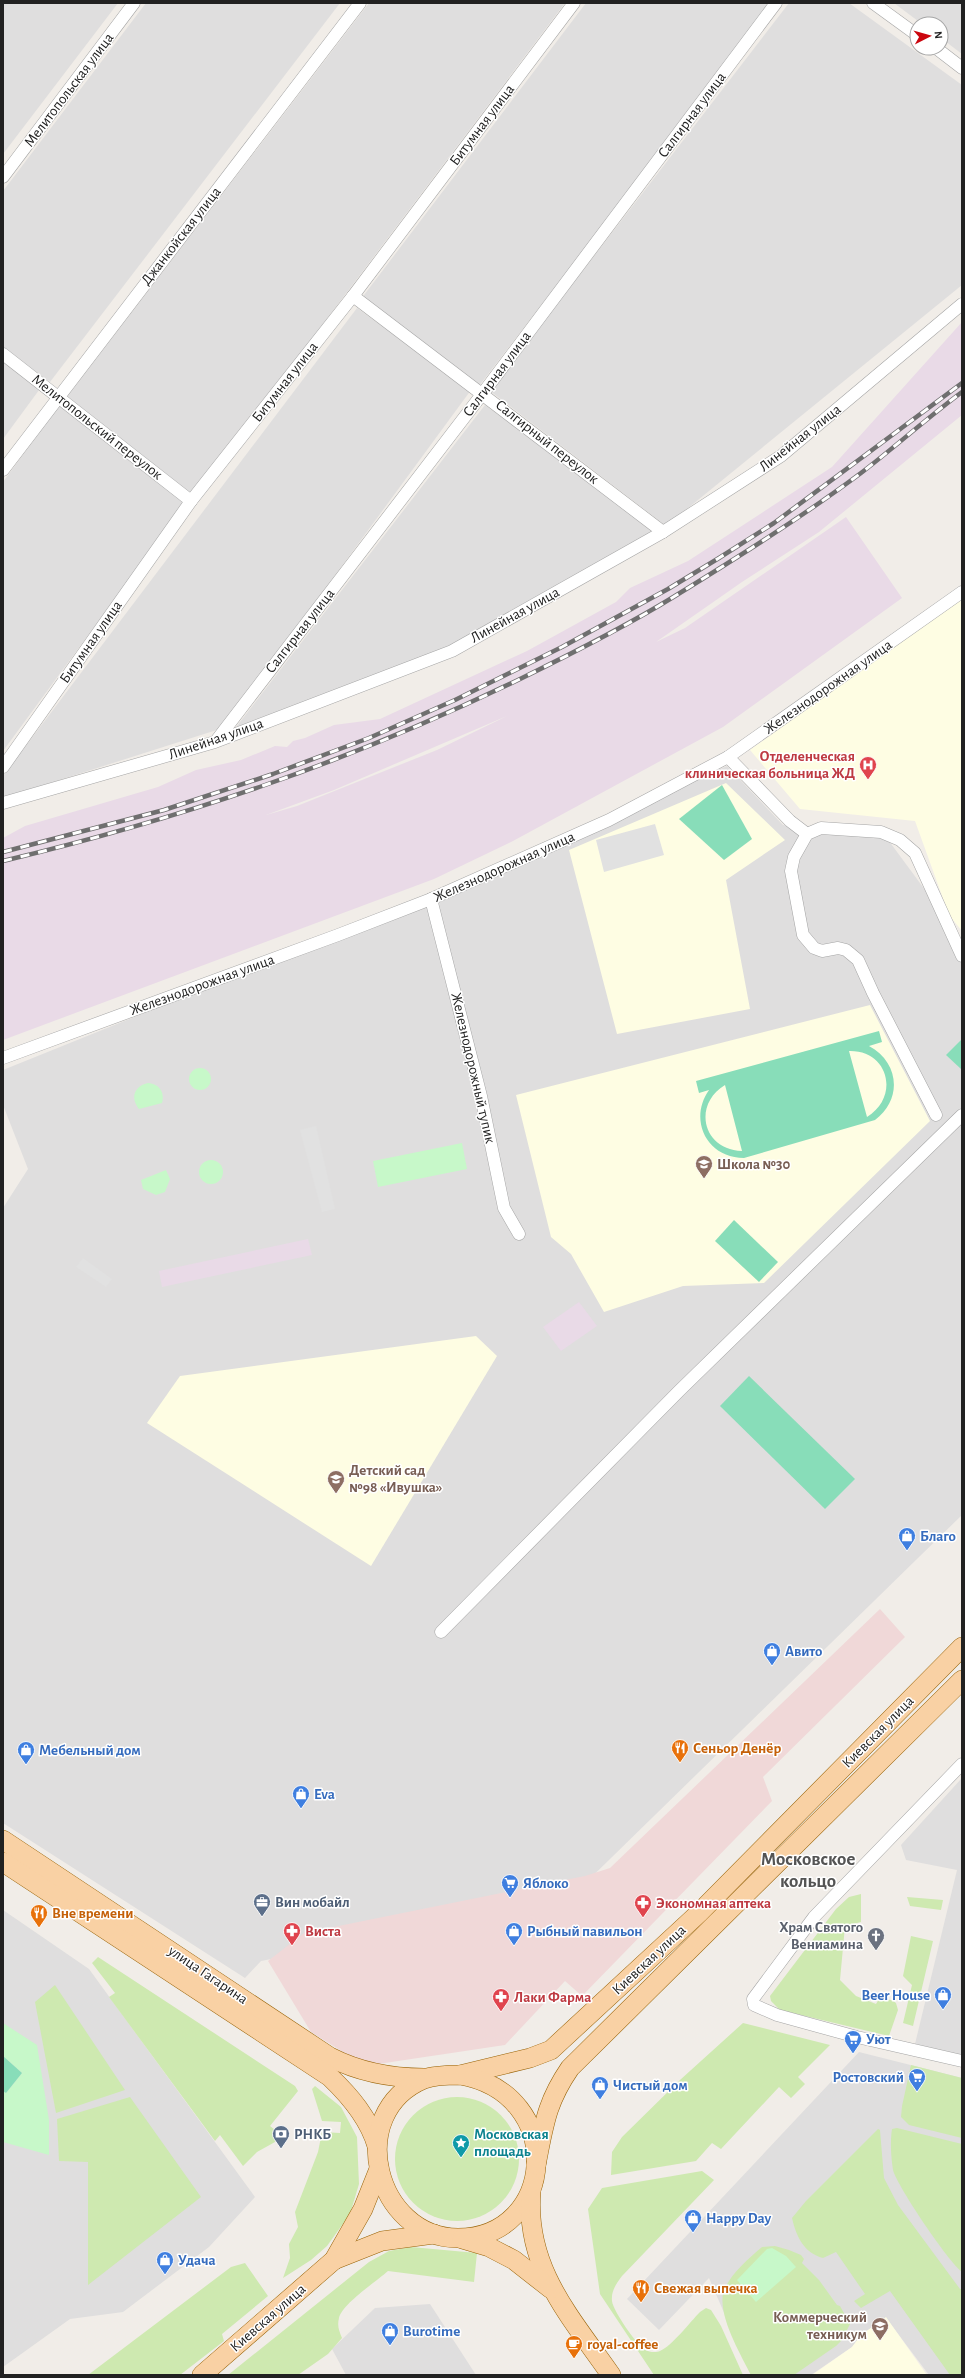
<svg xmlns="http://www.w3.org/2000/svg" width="965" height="2378" font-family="'Alegreya Sans',sans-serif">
	<rect width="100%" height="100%" fill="#f1ede8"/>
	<g fill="#dfdede">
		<polygon points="3,3 118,3 3,154"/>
		<polygon points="146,3 340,3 50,382 3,348 3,191"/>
		<polygon points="369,3 565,3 191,499 66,398"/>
		<polygon points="586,3 773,3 479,386 361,299"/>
		<polygon points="789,3 849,3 962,85 962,285 666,526 490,391"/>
		<polygon points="894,3 962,3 962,54 941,38 941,24 922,24"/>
		<polygon points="357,308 471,390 223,728 3,798 3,776"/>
		<polygon points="3,358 42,386 3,439"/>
		<polygon points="61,403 186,502 3,751 3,482"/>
		<polygon points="485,405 659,531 455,645 233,731"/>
		<polygon points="727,766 783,825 886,837 962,940 962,1515 566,1902 261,1961 245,1978 3,1823 3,1208 28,1169 3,1105 3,1070 429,898"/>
		<polygon points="962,1778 962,2055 915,2044 957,1870 906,1860 901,1845"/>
		<polygon points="3,1910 89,1969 255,2197 209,2247 123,2312 70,2319 3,2367"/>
		<polygon points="859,2052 962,2078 962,2375 929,2375 886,2318 861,2335 852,2347 811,2375 751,2375 709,2278 659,2330 627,2299"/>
		<polygon points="430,2304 476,2375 346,2375 332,2349 375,2308"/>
	</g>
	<polygon fill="#f0d8d8" points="880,1609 905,1637 763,1777 772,1801 582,1996 565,1981 505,2045 378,2064 351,2057 311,2032 268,1961 304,1933 585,1876 610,1868"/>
	<g fill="#e9dae7" fill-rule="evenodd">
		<path d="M 962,322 L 962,415 L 819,532 L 742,582 L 656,642 L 685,628 L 846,517 L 902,598 L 723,727 L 513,841 L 434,879 L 3,1040 L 3,838 L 25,826 L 158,787 L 196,770 L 241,760 L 275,746 L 287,747 L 293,741 L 305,738 L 334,725 L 380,719 L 527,651 L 616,602 L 630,588 L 688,561 L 832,467 ZM 507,716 L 437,750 L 297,806 L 266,815 L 334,790 Z"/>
		<polygon points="308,1239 312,1255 162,1287 159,1271"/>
		<polygon points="579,1302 597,1326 561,1351 543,1327"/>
	</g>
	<g fill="#fefde3">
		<polygon points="962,599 962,931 949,915 915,821 800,809 750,750"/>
		<polygon points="726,783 785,840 726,880 750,1009 617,1034 569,850"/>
		<polygon points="870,1005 930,1121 764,1283 683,1286 604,1312 571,1254 551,1237 516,1095"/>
		<polygon points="476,1336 497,1356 371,1566 147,1423 180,1376"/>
		<polygon points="886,2317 927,2375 812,2375 852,2347 861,2335"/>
	</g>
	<g fill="#cee9b0">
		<polygon points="861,1894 861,1922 845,1926 840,1980 856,1996 876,2004 879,1999 892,2000 896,2003 898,2010 889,2036 780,2010 771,2001 770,1996 836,1909 849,1897"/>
		<polygon points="907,1897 943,1900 941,1910 910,1906"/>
		<polygon points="911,1936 933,1941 913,2026 903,2023 912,1985 903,1976"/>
		<polygon points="98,1957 295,2086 298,2091 270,2126 279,2133 275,2142 257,2152 243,2166 220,2135 215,2141 109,1997 115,1993 92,1963"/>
		<polygon points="55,1985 125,2090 56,2113 35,2002"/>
		<polygon points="743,2023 830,2045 798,2077 805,2084 791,2098 779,2087 721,2149 712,2143 696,2161 611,2175 612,2152 622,2137 680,2080"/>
		<polygon points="911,2065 962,2078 962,2138 909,2125 901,2117 902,2106"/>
		<polygon points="315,2086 341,2107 357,2137 359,2184 350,2214 327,2246 311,2260 283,2278 290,2258 289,2244 298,2227 295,2212 318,2152 322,2132 340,2133 341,2122 322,2121 312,2089"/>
		<circle cx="457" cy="2159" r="62"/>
		<polygon points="130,2097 201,2197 88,2285 88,2162 59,2161 57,2119"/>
		<path d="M 897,2128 L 962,2144 L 962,2272 C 949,2263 897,2186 893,2170 C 891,2157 890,2142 892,2129 Z"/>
		<path d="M 878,2129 L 880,2130 L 884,2178 L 898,2205 L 960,2289 L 962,2289 L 962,2375 L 950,2375 L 890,2291 L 861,2308 L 854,2301 L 865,2294 L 836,2252 L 823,2258 C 804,2253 796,2236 792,2218 L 806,2201 Z"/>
		<path d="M 702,2171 L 714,2180 L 622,2276 C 616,2284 611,2291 612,2301 C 613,2311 637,2345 645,2350 C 649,2352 656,2353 660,2351 C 672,2346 690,2322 700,2312 L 706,2308 L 711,2310 L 721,2326 L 743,2375 L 654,2375 L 600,2294 L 588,2209 L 602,2188 Z"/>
		<path d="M 775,2246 L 789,2250 L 801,2255 L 804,2259 L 802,2263 L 819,2280 L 837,2305 L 840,2306 L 850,2324 L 842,2340 L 836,2346 L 794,2375 L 751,2375 C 741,2355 714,2310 725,2288 C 732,2273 749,2258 762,2247 Z"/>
		<path d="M 411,2247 L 477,2253 L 474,2282 L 388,2271 C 377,2281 342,2304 339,2318 C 337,2326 339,2331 342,2338 L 328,2354 L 298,2375 L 228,2375 L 369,2262 L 389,2251 Z"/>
		<polygon points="245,2263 268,2296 222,2334 224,2341 180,2375 88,2375 231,2267"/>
	</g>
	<g fill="#c7f8c9">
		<circle cx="200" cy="1079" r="11"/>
		<path d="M 148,1083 C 159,1084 165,1092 162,1103 L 139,1109 C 130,1098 134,1086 148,1083 Z"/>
		<polygon points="462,1143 467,1169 378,1187 373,1161"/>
		<circle cx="211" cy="1172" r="12"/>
		<polygon points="166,1170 170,1179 165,1192 156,1195 143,1189 141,1180"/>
		<polygon points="3,2023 37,2045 49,2120 49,2155 3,2142 3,2091 6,2093 22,2073 3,2056"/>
		<polygon points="772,2248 786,2256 796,2267 756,2302 737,2280 767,2249"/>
	</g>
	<g fill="#88ddb9" fill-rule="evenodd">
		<polygon points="722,785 752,839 724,860 679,819"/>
		<path d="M 879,1031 L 882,1042 L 869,1046 C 899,1062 903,1099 875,1120 L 744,1158 C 707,1158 688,1120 709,1090 L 699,1093 L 696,1081 ZM 849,1051 C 889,1050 900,1097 867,1117 ZM 725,1085 L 742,1151 C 703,1150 692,1105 725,1085 Z"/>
		<polygon points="962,1039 962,1068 961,1069 946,1055"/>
		<polygon points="734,1220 778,1262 759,1282 715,1241"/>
		<polygon points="749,1376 855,1479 825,1509 720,1406"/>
		<polygon points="3,2056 22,2073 6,2093 3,2091"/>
	</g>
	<g fill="#e1e1e1">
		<polygon points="655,824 664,855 604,872 596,840"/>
		<polygon points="316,1126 335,1209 322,1212 300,1130"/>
		<polygon points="83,1258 112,1279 106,1287 76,1267"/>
	</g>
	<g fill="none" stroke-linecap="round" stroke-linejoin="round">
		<defs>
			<g id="minor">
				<polyline points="873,3 917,35"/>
				<polyline points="936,48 962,68"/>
				<polyline points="3,177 134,3"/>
				<polyline points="353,296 663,532"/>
				<polyline points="3,354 191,501"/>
				<polyline points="3,470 360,3"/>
				<polyline points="216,741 483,393 776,3"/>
				<polyline points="728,757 790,821 807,834"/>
				<polyline points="3,767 191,501 353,296 574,3"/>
				<polyline points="3,803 215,742 452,651 663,532 781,456 962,304"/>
				<polyline points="431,899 481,1096 504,1208 519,1234"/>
				<polyline points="3,1058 338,935 431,899 609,820 728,757 962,592"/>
				<polyline points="936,1115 873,993 858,960 846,950 838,948 822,951 814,948 803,935 791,871 794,857 807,834 821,828 881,832 900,840 915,853 962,956"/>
				<polyline points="441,1632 679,1391 962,1115"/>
				<polyline points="962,1764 814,1917 753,1999 754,2005 777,2015 857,2037 962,2061"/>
			</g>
			<g id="primary">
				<path d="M 3,1840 L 330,2057 C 359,2072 391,2078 424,2078"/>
				<path d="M 3,1862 L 330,2077 C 350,2096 369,2118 377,2146"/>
				<polyline points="460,2075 530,2058 551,2050 699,1913 962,1647"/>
				<path d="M 460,2075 C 568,2094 556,2238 458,2238 C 376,2238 343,2113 424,2079 C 435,2075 449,2075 460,2075 Z"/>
				<path d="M 536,2165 C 544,2125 546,2103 570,2068 L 962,1680"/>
				<path d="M 531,2192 C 525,2268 570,2316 611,2375"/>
				<polyline points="462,2239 489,2247 514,2260 551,2289"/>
				<polyline points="334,2260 382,2241 434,2234"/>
				<polyline points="202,2375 334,2260 363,2209 379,2169"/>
			</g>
		</defs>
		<use href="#minor" stroke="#a5a5a5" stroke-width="13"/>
		<use href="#primary" stroke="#986205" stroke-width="20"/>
		<use href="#minor" stroke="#fff" stroke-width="12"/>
		<use href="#primary" stroke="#f9d1a4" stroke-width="19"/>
		<defs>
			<g id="rail">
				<polyline points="3,852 164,810 273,774 369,738 455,700 562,647 668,589 719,558 774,523 962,383"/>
				<path d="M 3,861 C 184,818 351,761 518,680 C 571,654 625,627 675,596 C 738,557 802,517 861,473 C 895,447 927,418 962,392"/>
			</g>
		</defs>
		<use href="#rail" stroke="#6f6f6f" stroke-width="4.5"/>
		<use href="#rail" stroke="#fff" stroke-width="3" stroke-dasharray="9" stroke-linecap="butt"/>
	</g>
	<defs>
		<symbol id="hospital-pin" viewBox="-11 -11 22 30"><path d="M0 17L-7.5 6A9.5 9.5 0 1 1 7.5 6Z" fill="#e0444e" stroke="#fff"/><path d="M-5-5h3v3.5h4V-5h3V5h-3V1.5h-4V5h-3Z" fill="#fff"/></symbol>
		<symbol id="school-pin" viewBox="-11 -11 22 30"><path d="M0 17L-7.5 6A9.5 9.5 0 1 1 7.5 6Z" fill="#8d6e63" stroke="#fff"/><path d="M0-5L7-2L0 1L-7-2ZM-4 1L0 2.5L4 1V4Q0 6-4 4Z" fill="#fff"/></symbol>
		<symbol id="shop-pin" viewBox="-11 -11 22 30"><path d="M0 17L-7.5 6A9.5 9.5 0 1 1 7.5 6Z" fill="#3f7fe0" stroke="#fff"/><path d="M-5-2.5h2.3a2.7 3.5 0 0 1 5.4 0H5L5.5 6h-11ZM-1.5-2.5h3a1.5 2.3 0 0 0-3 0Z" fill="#fff"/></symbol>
		<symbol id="restaurant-pin" viewBox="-11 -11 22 30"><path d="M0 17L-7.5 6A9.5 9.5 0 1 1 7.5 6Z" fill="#e8710a" stroke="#fff"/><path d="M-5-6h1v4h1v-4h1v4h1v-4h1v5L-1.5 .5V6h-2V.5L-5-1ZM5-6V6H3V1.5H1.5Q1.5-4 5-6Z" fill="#fff"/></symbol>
		<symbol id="supermarket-pin" viewBox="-11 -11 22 30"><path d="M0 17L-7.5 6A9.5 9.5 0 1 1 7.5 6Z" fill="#3f7fe0" stroke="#fff"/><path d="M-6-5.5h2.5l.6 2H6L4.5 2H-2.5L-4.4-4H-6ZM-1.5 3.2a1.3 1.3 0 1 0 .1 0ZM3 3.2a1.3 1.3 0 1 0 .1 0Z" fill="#fff"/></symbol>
		<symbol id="office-pin" viewBox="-11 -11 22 30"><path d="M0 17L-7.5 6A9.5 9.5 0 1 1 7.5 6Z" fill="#5c6f8a" stroke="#fff"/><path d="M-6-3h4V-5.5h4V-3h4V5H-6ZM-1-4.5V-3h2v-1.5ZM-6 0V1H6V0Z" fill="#fff"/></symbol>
		<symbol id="pharmacy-pin" viewBox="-11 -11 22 30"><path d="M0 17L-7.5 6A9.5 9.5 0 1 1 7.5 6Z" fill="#e0444e" stroke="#fff"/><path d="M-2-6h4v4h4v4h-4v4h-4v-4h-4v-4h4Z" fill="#fff"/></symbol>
		<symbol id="church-pin" viewBox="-11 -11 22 30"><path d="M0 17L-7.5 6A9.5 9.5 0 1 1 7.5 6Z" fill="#6b7280" stroke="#fff"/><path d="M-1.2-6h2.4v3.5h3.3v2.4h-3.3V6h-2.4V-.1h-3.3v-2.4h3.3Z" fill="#fff"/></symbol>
		<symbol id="bank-pin" viewBox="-11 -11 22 30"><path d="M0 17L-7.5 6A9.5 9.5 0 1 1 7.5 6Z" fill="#5c6f8a" stroke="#fff"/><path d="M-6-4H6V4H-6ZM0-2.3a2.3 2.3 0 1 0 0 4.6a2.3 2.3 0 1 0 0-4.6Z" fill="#fff"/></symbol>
		<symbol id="sight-pin" viewBox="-11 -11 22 30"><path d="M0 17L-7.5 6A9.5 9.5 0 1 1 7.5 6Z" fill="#0f9aa8" stroke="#fff"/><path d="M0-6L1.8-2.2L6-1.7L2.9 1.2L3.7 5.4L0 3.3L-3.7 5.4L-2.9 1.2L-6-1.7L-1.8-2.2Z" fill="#fff"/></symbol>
		<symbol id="university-pin" viewBox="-11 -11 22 30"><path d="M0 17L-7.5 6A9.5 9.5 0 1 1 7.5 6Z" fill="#8d6e63" stroke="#fff"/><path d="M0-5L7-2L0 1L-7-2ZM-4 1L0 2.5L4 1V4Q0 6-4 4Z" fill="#fff"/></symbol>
		<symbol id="cafe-pin" viewBox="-11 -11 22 30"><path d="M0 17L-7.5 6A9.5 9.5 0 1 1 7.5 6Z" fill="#e8710a" stroke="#fff"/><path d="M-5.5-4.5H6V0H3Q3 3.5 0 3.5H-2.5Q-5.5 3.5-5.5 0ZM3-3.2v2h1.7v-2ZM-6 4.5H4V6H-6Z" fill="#fff"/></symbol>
	</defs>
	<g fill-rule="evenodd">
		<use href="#hospital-pin" x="858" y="755" width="20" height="27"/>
		<use href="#school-pin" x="694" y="1154" width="20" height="27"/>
		<use href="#school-pin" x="326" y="1469" width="20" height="27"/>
		<use href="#shop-pin" x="897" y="1526" width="20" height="27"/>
		<use href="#shop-pin" x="762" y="1641" width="20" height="27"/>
		<use href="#restaurant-pin" x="670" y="1738" width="20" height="27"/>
		<use href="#shop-pin" x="16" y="1740" width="20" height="27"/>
		<use href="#shop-pin" x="291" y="1784" width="20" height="27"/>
		<use href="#supermarket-pin" x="500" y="1873" width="20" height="27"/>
		<use href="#office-pin" x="252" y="1892" width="20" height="27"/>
		<use href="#pharmacy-pin" x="633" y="1893" width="20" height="27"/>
		<use href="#restaurant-pin" x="29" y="1903" width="20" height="27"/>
		<use href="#pharmacy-pin" x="282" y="1921" width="20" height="27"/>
		<use href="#shop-pin" x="504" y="1921" width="20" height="27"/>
		<use href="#church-pin" x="866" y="1926" width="20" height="27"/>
		<use href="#shop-pin" x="933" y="1985" width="20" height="27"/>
		<use href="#pharmacy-pin" x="491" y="1987" width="20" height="27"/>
		<use href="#supermarket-pin" x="843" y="2029" width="20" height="27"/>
		<use href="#supermarket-pin" x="907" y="2067" width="20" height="27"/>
		<use href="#shop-pin" x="590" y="2075" width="20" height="27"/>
		<use href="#bank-pin" x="271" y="2124" width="20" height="27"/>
		<use href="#sight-pin" x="451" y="2133" width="20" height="27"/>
		<use href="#shop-pin" x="683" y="2208" width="20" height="27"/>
		<use href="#shop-pin" x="155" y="2250" width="20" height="27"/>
		<use href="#restaurant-pin" x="631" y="2278" width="20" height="27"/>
		<use href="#university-pin" x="870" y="2316" width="20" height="27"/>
		<use href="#shop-pin" x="380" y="2321" width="20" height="27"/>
		<use href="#cafe-pin" x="564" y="2334" width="20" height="27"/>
	</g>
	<g text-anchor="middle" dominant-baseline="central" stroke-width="3" stroke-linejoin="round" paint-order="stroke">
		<g font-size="15" fill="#212121" stroke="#fff">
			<text transform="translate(69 90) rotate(-53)">Мелитопольская улица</text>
			<text transform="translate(692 115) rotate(-53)">Салгирная улица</text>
			<text transform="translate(482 125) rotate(-53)">Битумная улица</text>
			<text transform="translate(181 236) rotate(-52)">Джанкойская улица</text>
			<text transform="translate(497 374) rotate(-53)">Салгирная улица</text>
			<text transform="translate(285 382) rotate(-52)">Битумная улица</text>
			<text transform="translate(97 427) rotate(38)">Мелитопольский переулок</text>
			<text transform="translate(800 438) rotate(-38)">Линейная улица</text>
			<text transform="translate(547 442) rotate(38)">Салгирный переулок</text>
			<text transform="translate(515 615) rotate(-29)">Линейная улица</text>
			<text transform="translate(300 631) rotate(-52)">Салгирная улица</text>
			<text transform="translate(91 642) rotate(-55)">Битумная улица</text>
			<text transform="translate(828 687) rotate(-35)">Железнодорожная улица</text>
			<text transform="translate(216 739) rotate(-19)">Линейная улица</text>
			<text transform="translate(504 867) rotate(-24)">Железнодорожная улица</text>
			<text transform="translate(202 985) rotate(-20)">Железнодорожная улица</text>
			<text transform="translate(473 1068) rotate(77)">Железнодорожный тупик</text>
			<text transform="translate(878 1732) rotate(-45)">Киевская улица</text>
			<text transform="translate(649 1960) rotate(-43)">Киевская улица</text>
			<text transform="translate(208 1975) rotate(34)">улица Гагарина</text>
			<text transform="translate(268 2318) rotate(-41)">Киевская улица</text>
		</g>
		<g font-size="15" font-weight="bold" fill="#be3a42" stroke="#fff" text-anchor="start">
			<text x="855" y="756" text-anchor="end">Отделенческая<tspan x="855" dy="17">клиническая больница ЖД</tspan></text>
			<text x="656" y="1903">Экономная аптека</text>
			<text x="305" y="1931">Виста</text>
			<text x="514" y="1997">Лаки Фарма</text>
		</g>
		<g font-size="15" font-weight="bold" fill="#785e54" stroke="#fff" text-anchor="start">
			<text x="717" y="1164">Школа №30</text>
			<text x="349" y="1470">Детский сад<tspan x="349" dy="17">№98 «Ивушка»</tspan></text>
			<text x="867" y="2317" text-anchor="end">Коммерческий<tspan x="867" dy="17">техникум</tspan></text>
		</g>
		<g font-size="15" font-weight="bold" fill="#366cbe" stroke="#fff" text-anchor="start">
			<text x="920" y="1536">Благо</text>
			<text x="785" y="1651">Авито</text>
			<text x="39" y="1750">Мебельный дом</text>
			<text x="314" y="1794">Eva</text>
			<text x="523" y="1883">Яблоко</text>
			<text x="527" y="1931">Рыбный павильон</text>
			<text x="930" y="1995" text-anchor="end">Beer House</text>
			<text x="866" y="2039">Уют</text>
			<text x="904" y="2077" text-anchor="end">Ростовский</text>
			<text x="613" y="2085">Чистый дом</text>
			<text x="706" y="2218">Happy Day</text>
			<text x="178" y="2260">Удача</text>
			<text x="403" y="2331">Burotime</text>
		</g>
		<g font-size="15" font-weight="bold" fill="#c56008" stroke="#fff" text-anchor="start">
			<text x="693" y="1748">Сеньор Денёр</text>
			<text x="52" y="1913">Вне времени</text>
			<text x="654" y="2288">Свежая выпечка</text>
			<text x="587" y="2344">royal-coffee</text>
		</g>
		<g font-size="15" font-weight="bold" fill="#4e5e75" stroke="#fff" text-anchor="start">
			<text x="275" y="1902">Вин мобайл</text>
			<text x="294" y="2134">РНКБ</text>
		</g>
		<g font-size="15" font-weight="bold" fill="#5b616d" stroke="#fff" text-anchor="end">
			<text x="863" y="1927">Храм Святого<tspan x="863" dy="17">Вениамина</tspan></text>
		</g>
		<g font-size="15" font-weight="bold" fill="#0d838f" stroke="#fff" text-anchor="start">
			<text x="474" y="2134">Московская<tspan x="474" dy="17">площадь</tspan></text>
		</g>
		<g font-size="19" font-weight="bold" fill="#545454" stroke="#fff">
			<text x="808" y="1859">Московское<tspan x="808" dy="22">кольцо</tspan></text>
		</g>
	</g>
	<rect width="965" height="2378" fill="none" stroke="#212121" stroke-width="8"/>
	<g transform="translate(929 36) rotate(84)"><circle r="19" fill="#ffffff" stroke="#a6a6a6"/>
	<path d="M0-3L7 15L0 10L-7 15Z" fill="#cb060e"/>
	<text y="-6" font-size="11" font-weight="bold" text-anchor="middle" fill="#212121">N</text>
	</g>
</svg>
